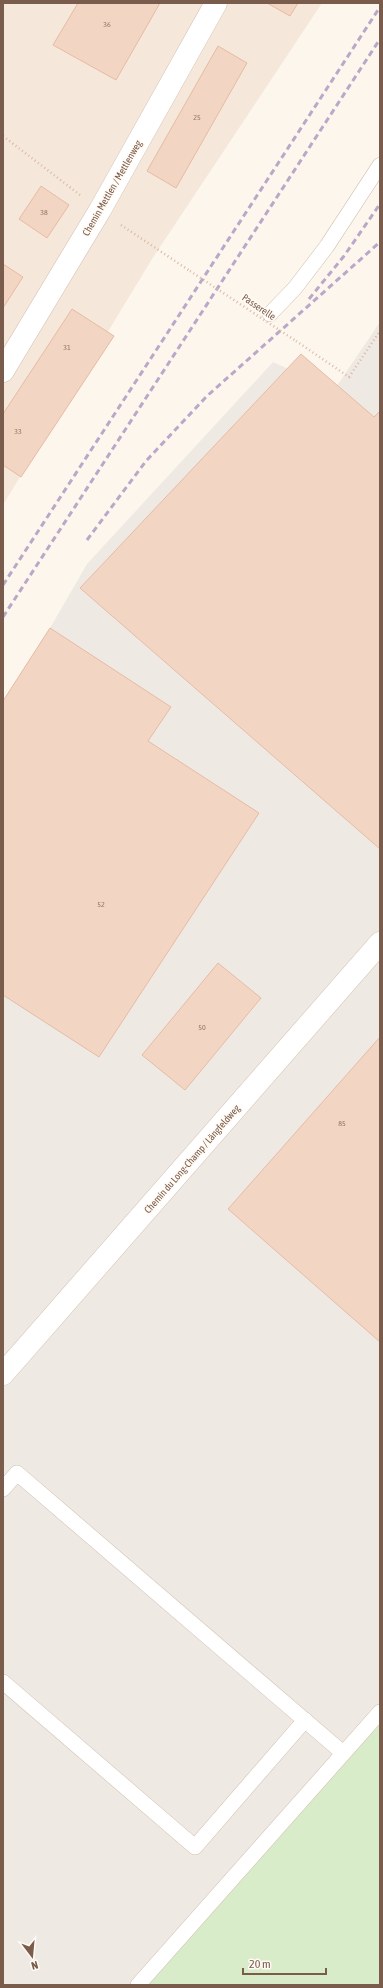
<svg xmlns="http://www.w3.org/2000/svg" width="383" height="1988" font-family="'Asap Condensed',sans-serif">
	<rect width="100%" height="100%" fill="#fdf6ec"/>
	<polygon fill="#f5e8da" points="3,3 322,3 152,259 3,505"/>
	<polygon fill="#efe9e4" points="380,322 380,1712 138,1985 3,1985 3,701 50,628 87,564 273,362 334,390"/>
	<polygon fill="#d8ecc9" points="380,1712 380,1985 147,1985"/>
	<g fill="#f3d5c3" stroke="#e6bba3">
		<polygon points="78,3 160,3 116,80 53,45"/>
		<polygon points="267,3 298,3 290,16"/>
		<polygon points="218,46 247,63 176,188 147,171"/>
		<polygon points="41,186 69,205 47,238 19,219"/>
		<polygon points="3,264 23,277 3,308"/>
		<polygon points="72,309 114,336 21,477 3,465 3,414"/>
		<polygon points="301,354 374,417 380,411 380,849 80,588"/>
		<polygon points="50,628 171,707 148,741 259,813 99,1057 3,995 3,701"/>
		<polygon points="218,963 261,998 185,1090 142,1055"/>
		<polygon points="380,1037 380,1342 228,1209"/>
	</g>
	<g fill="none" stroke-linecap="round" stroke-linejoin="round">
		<defs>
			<g id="lane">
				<polyline points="270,314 295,288 327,246 380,165"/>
				<polyline points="3,1489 17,1473 343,1753"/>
				<polyline points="3,1682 195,1847 305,1720"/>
				<polyline points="138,1985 380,1712"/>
			</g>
			<polyline id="street" points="3,371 100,210 216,3"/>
			<polyline id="secondary" points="3,1374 380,943"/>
		</defs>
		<use href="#lane" stroke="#d1beb0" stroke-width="16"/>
		<use href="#street" stroke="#d1beb0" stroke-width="23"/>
		<use href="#secondary" stroke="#d6c0b0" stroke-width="23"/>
		<g stroke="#d9b8a5" stroke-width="2.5" stroke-dasharray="1 3" stroke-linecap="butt">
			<polyline points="3,136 80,195"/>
			<polyline points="121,225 190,271"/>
			<polyline points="296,341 349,377 380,331"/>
		</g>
		<use href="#lane" stroke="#fff" stroke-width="15"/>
		<use href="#street" stroke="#fff" stroke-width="22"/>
		<use href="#secondary" stroke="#fff" stroke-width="22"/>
		<g stroke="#b9a8c9" stroke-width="3" stroke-dasharray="6 4" stroke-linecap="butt">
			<polyline points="309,299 344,256 380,204"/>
			<polyline points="87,540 146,461 207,396 380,242"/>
			<polyline points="3,585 380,7"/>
			<polyline points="3,617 380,39"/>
		</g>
		<polyline stroke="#d9b8a5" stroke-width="2.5" stroke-dasharray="1 3" stroke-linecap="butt" points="190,271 296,341"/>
	</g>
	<g text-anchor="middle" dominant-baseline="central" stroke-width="3" stroke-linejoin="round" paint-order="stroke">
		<g font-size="8" fill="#987a6a">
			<text x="107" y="24">36</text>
			<text x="197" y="117">25</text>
			<text x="44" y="212">38</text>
			<text x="67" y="347">31</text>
			<text x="18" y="431">33</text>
			<text x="101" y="904">52</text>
			<text x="202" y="1027">50</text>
			<text x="342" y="1123">85</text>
		</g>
		<g font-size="10" fill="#7a5c4d" stroke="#fffaf3">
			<text transform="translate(112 188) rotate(-60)">Chemin Mettlen / Mettlenweg</text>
			<text transform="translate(259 307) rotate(34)">Passerelle</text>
			<text transform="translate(192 1159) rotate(-49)">Chemin du Long-Champ / Längfeldweg</text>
		</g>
	</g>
	<rect width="383" height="1988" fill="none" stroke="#7a5c4d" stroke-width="8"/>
	<g transform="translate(32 1956) rotate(164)" stroke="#fffaf3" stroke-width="3" paint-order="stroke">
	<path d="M0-3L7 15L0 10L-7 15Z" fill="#7a5c4d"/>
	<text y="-6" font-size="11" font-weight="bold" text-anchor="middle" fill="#7a5c4d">N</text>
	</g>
	<path d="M243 1968v6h83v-6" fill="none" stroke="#7a5c4d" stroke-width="2"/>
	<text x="249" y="1968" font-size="12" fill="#7a5c4d" stroke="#fffaf3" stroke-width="3" paint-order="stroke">20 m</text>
</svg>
